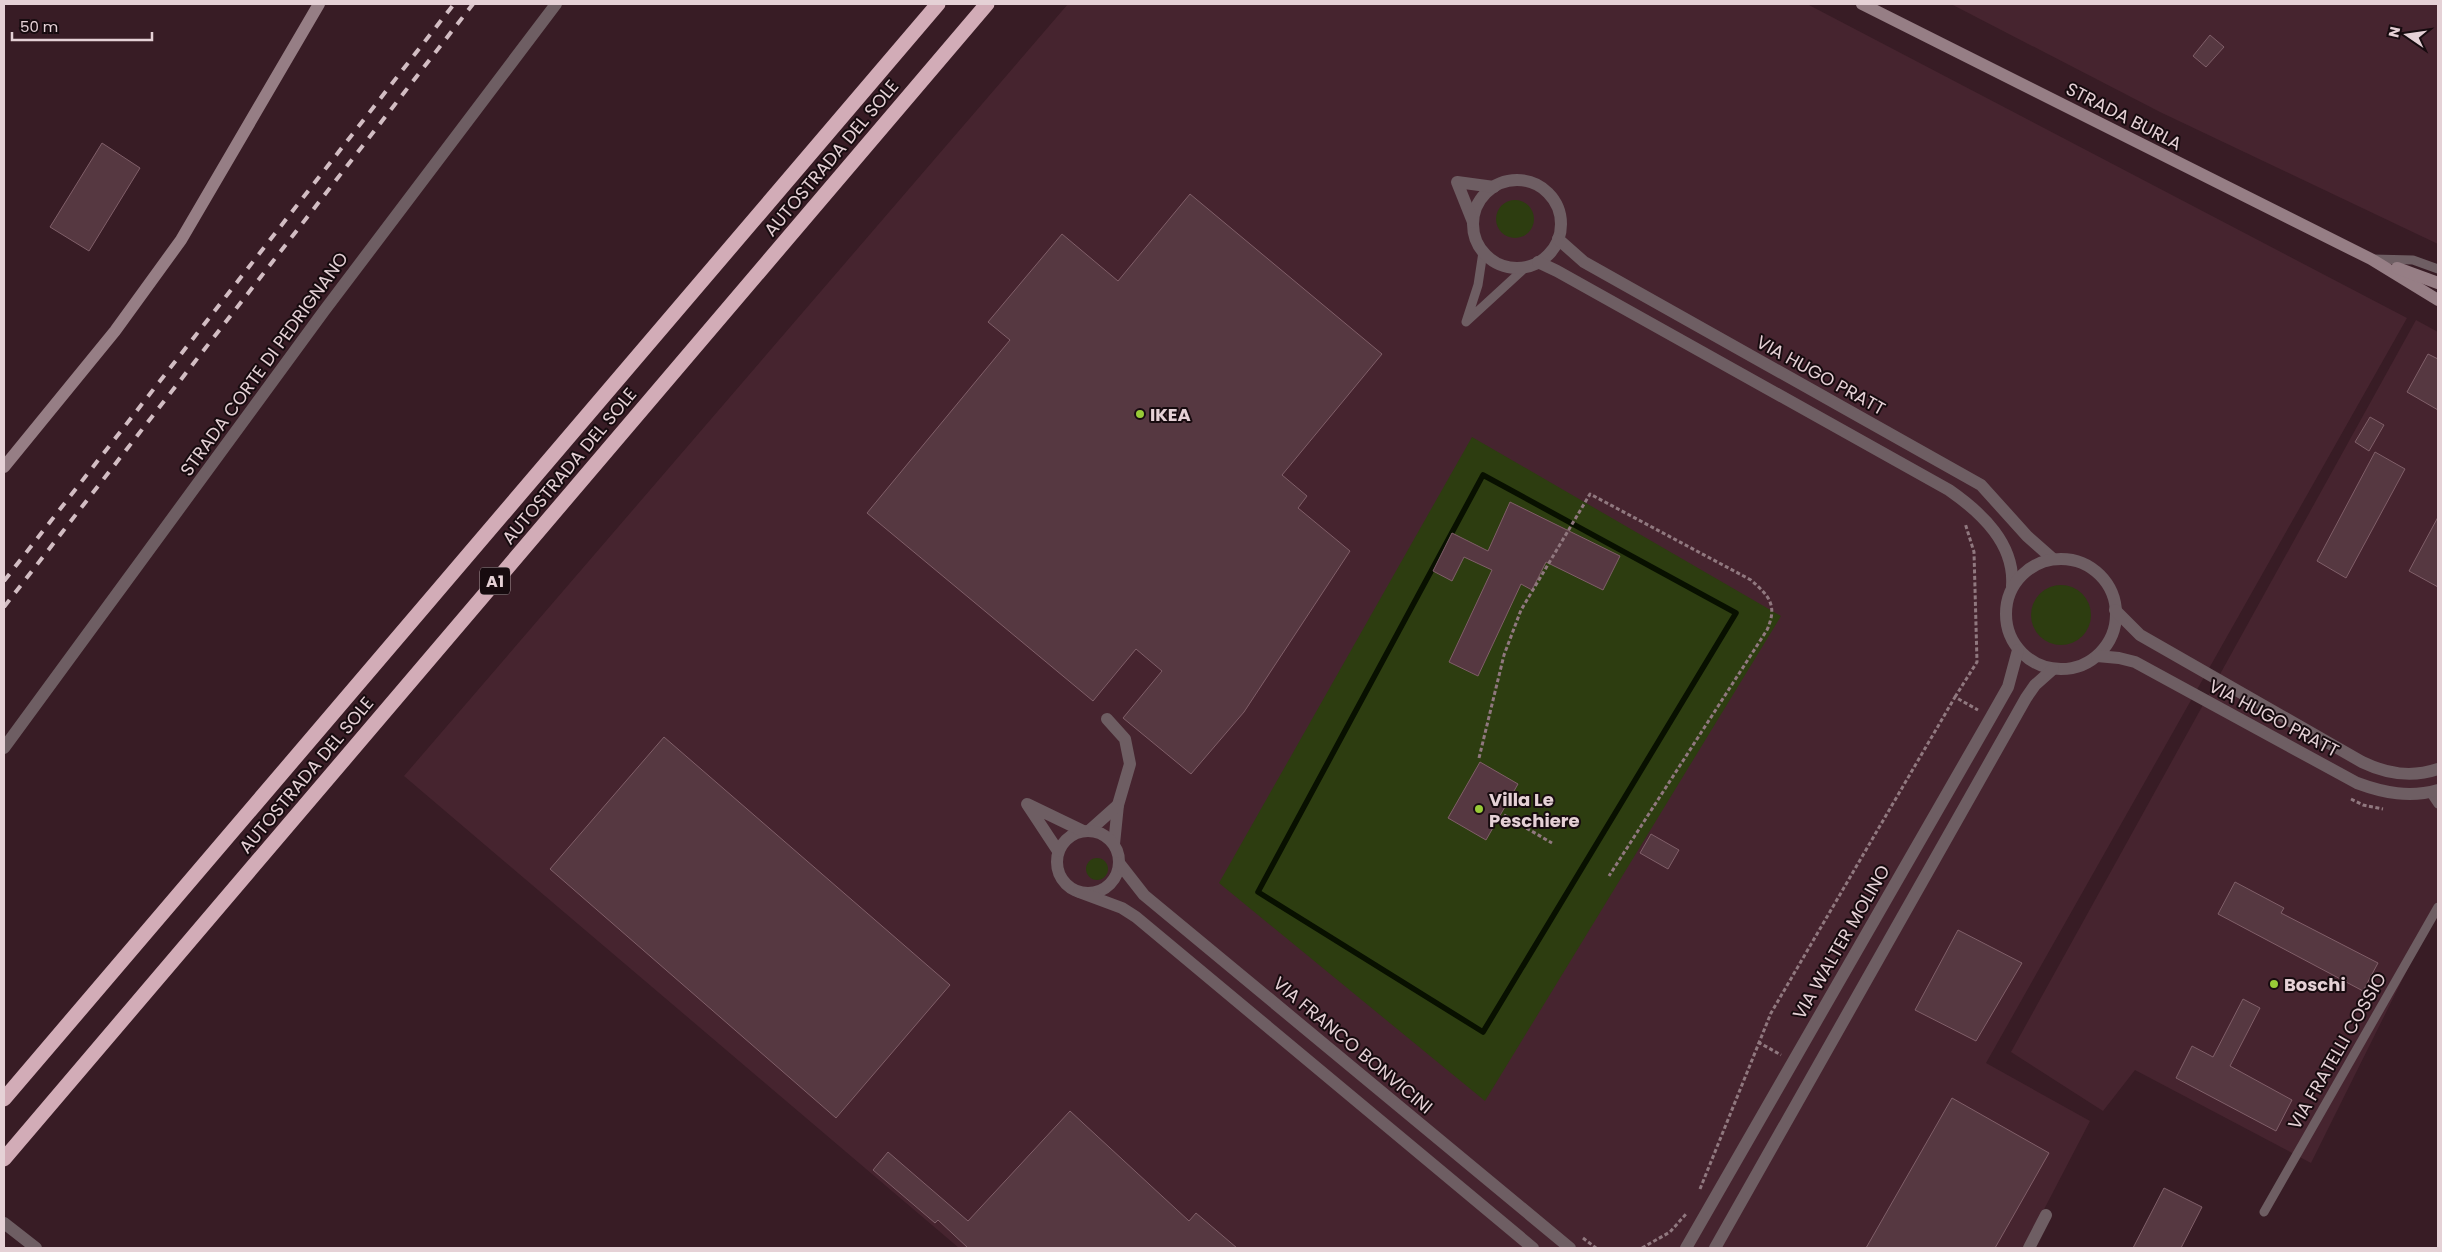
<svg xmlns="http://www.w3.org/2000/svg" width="2442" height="1252" font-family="Poppins,sans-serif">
	<rect width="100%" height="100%" fill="#381c25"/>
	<g fill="#46242f">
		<polygon points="1068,4 1807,4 2407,318 1986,1063 2090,1121 2024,1248 959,1248 404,776"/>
		<polygon points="1951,4 2438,4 2438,244 2160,112"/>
		<polygon points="2416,320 2438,332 2438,908 2311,1163 2135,1070 2103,1111 2011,1052"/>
	</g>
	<g fill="#2d3d10">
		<circle cx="1515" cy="219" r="19"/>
		<polygon points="1472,437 1781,616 1485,1101 1219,883"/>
		<circle cx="2061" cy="615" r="30"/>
		<circle cx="1097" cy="869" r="11"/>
	</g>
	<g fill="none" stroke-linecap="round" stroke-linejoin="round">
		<polygon stroke="#081000" stroke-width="5.5" points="1483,475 1736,613 1483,1032 1258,892"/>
	</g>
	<g fill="#563841" stroke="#805f69">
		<polygon points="2210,35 2224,47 2206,67 2193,56"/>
		<polygon points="102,143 140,168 89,251 50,227"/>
		<polygon points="1190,194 1382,354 1282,475 1307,496 1298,508 1350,551 1244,712 1191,774 1123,718 1162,671 1136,649 1093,701 867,513 1010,340 988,322 1062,234 1118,281"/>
		<polygon points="2428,354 2438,359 2438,410 2407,392"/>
		<polygon points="2370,417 2384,425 2369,451 2355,442"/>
		<polygon points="2375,452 2405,469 2346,578 2317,561"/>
		<polygon points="1510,502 1620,556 1603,590 1546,562 1532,590 1521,584 1478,676 1449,662 1492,570 1464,557 1452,581 1433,571 1452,533 1488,551"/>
		<polygon points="2438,517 2438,587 2409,571"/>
		<polygon points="664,737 950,985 836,1118 550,869"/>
		<polygon points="1480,762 1518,784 1486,840 1448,818"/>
		<polygon points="1651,834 1679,850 1668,869 1640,853"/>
		<polygon points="2235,882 2284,908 2281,913 2378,963 2363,991 2218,914"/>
		<polygon points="1958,930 2022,963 1976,1041 1915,1010"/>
		<polygon points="2243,999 2260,1008 2230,1066 2292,1100 2276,1131 2176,1078 2192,1046 2213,1057"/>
		<polygon points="1952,1098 2049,1153 1995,1248 1866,1248"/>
		<polygon points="1070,1111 1189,1221 1196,1213 1237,1248 968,1248 938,1220 935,1223 873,1170 888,1152 968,1221"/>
		<polygon points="2164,1188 2202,1207 2181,1248 2133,1248"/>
	</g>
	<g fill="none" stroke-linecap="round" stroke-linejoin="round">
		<g stroke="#90787f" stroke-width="3" stroke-dasharray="4 2.5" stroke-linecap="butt">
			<polyline points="1955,697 1977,662 1974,552 1965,523"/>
			<path d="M 1479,758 L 1504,655 L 1521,610 L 1590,494 L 1751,580 C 1769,596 1778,605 1767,630 L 1609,876"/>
			<polyline points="2351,799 2363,805 2383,809"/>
			<polyline points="1504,815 1552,843"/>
			<polyline points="1758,1042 1781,1055"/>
			<polyline points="1700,1189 1771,1013 1955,697 1978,710"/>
			<polyline points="1583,1238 1596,1248"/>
			<polyline points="1642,1248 1670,1232 1686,1214"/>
		</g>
		<g stroke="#6e5e63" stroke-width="9">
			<polyline points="1483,252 1478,285 1466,322 1527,266"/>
			<polyline points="2373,259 2413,260 2438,269"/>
			<polyline points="2430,792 2438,804"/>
			<polyline points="2264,1212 2438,907"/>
		</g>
		<g stroke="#6e5e63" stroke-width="12">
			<circle cx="1517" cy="224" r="44"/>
			<polyline points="1473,222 1457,182 1494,187"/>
			<polyline points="1558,239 1584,262 1981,485 2027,536 2053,559"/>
			<path d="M 1538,262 L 1557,271 L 1949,490 C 1982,513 2015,544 2012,586"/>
			<circle cx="2061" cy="614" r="55"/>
			<path d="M 2115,610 L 2140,635 L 2362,762 C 2387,774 2411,778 2438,769"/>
			<path d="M 2097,656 L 2119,658 L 2135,662 L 2357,783 C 2384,793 2410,798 2438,790"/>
			<polyline points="1107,719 1125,739 1130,764 1118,805 1114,844"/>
			<polyline points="4,748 324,311 556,4"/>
			<polyline points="1090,830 1118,805"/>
			<circle cx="1088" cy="862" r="31"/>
			<polyline points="1058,851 1027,804 1083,831"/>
			<polyline points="1119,863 1144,895 1570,1248"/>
			<polyline points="1079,892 1122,908 1136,917 1533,1248"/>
			<polyline points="4,1223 36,1248"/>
			<polyline points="1686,1248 1991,717 2008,687 2018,650"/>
			<polyline points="1715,1248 2026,698 2035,685 2053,669"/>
			<polyline points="2029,1248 2046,1215"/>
		</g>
		<g stroke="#967e85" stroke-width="12">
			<polyline points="1862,4 2371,259 2438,300"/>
			<polyline points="2397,268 2438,283"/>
			<polyline points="4,467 115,331 181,240 319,4"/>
		</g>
		<g stroke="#d2acb7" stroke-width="15">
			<polyline points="4,1099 938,4"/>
			<polyline points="4,1159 987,4"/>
		</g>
		<g stroke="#d2bdc3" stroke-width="4" stroke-dasharray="9 9" stroke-linecap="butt">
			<polyline points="4,581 454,4"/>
			<polyline points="4,607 473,4"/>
		</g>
	</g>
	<g fill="#98cb37" stroke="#170b0f" stroke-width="2">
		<circle cx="1140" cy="414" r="5"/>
		<circle cx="1479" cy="809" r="5"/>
		<circle cx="2274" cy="984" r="5"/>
	</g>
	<g text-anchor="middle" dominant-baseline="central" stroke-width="4" stroke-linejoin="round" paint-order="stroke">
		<rect fill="#170b0f" stroke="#a7969a" stroke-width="1" x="480" y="567.5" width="30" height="27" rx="4"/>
		<g font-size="16" font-weight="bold" fill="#e5d1d6">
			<text x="495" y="581">A1</text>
		</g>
		<g font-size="18" fill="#e5d1d6" stroke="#170b0f">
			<text transform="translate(2124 116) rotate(27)">STRADA BURLA</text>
			<text transform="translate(831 158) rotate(-50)">AUTOSTRADA DEL SOLE</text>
			<text transform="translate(264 364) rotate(-54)">STRADA CORTE DI PEDRIGNANO</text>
			<text transform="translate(1821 375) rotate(29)">VIA HUGO PRATT</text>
			<text transform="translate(569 466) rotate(-50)">AUTOSTRADA DEL SOLE</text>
			<text transform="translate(2274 718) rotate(28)">VIA HUGO PRATT</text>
			<text transform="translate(306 775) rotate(-50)">AUTOSTRADA DEL SOLE</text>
			<text transform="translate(1841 942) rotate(-60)">VIA WALTER MOLINO</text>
			<text transform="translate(1353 1045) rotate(40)">VIA FRANCO BONVICINI</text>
			<text transform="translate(2337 1051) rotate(-60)">VIA FRATELLI COSSIO</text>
		</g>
		<g font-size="18" font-weight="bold" fill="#e5d1d6" stroke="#170b0f" text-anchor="start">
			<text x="1150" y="414">IKEA</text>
			<text x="1489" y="799">Villa Le<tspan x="1489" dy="21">Peschiere</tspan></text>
			<text x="2284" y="984">Boschi</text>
		</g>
	</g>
	<rect width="2442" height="1252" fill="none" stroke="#e5d1d6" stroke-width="10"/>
	<g transform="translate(2407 35) rotate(283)" stroke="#170b0f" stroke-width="4" paint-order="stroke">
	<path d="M0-4L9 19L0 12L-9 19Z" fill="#e5d1d6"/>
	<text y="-8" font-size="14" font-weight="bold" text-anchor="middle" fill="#e5d1d6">N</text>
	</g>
	<path d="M12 32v8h140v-8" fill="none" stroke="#e5d1d6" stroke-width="2.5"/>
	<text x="20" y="32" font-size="15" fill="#e5d1d6" stroke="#170b0f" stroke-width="4" paint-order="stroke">50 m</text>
</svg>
